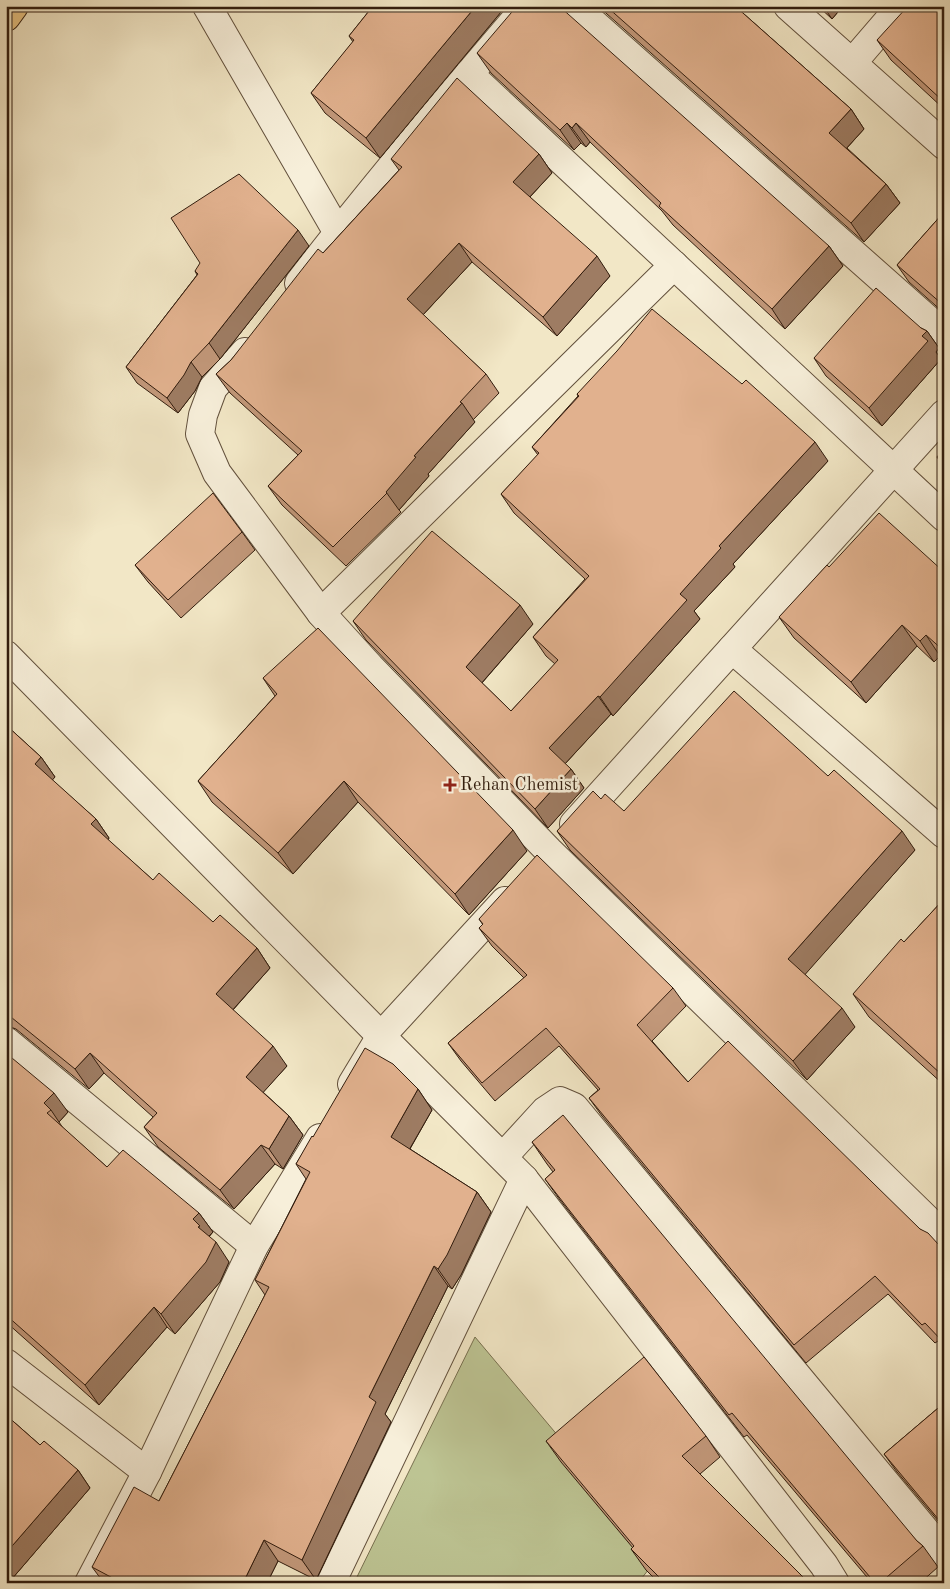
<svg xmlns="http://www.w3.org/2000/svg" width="950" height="1589" font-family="'Old Standard TT',serif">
	<rect width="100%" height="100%" fill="#f2e7c6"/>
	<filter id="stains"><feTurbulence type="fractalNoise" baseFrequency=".004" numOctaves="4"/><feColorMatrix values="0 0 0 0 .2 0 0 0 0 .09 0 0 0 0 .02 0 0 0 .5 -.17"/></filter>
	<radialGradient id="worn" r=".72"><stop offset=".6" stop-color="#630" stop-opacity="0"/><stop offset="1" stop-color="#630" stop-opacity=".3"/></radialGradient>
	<polygon fill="#bdc493" stroke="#787050" points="475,1337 659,1556 638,1583 354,1583"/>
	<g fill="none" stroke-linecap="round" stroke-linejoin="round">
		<defs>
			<g id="minor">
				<polyline points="207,6 338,233"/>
				<polyline points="574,6 944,334"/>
				<polyline points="788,6 944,145"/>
				<polyline points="852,63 901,6"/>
				<polyline points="469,74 944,517"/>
				<path d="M 299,283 C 372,188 449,97 527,6"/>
				<polyline points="245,352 213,388 203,415 200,434 217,473 321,613 370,667 549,851 944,1236"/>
				<polyline points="321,613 674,265"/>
				<polyline points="732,649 944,834"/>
				<polyline points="6,655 381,1036 524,1179 824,1565 835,1583"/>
				<polyline points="574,824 944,414"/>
				<polyline points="6,1041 254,1246"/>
				<polyline points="352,1084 381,1036 505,901"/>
				<polyline points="503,1157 545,1111 560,1101 574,1107 944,1553"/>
				<polyline points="6,1363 147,1472"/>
				<polyline points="89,1583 147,1472 254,1246 320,1138"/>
				<polyline points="331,1583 524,1179"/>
			</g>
			<polyline id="major" points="6,17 14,6"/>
		</defs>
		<use href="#minor" stroke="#62503c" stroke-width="30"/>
		<use href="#major" stroke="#321d0e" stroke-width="30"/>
		<use href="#minor" stroke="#f7efda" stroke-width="28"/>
		<use href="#major" stroke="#e9c483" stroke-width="28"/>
	</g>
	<g fill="#c2987a" stroke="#321d0e">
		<polygon points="373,6 506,6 380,158 325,113 311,93 353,42 349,36"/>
		<polygon points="598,6 735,6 851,109 864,129 847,148 886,184 900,203 864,242"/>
		<polygon points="818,6 843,6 832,19"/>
		<polygon points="944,6 944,109 891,60 877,40"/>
		<polygon points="477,53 829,246 843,266 785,329 673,225 662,211 590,142 586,147 581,143 574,150 491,73"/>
		<polygon points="539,154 552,173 530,197 610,276 557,336 472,262 423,315 486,374 499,393 473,420 475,422 428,474 429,476 399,510 401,512 346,566 282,505 268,486 298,455 230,393 216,374 231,360 323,253 399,170 391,159"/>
		<polygon points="944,212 944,313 909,282 897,265"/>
		<polygon points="309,246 220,359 202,377 195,391 178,413 137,383 126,367 197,275 195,271"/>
		<polygon points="921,328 927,331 939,348 936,352 941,359 882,426 826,376 814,358"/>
		<polygon points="577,394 828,461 733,564 735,567 694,611 700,619 613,716 611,714 565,764 571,769 584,788 548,828 366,640 353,621 533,624 482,683 511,711 555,664 546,656 533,637 585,579 514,513 501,494 538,455 532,447 578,396"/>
		<polygon points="944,449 944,468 937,457"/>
		<polygon points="242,532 255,550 181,618 148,582 135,565"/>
		<polygon points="829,567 944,572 944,659 940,656 934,662 917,646 866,703 794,638 779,617"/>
		<polygon points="263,678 527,851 469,915 358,802 293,874 212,802 198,781 275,696"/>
		<polygon points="6,725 41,757 55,777 52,780 96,819 109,838 108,840 153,880 213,922 257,948 270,968 233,1010 287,1066 263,1092 289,1116 303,1135 283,1169 275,1164 234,1209 158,1147 144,1127 153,1117 104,1073 89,1089 16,1029 8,1026 6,1026"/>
		<polygon points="828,776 915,850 805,974 855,1027 807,1080 570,850 557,831 624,811"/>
		<polygon points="944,899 944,1085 869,1017 853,994 904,942"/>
		<polygon points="479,919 673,988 686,1006 652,1041 688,1082 920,1229 939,1245 944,1240 944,1348 938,1341 935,1343 888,1294 806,1363 602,1116 589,1098 598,1090 559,1046 495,1101 461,1061 448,1043 524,978 492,946 479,928 483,925"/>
		<polygon points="6,1053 68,1112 59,1122 63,1128 107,1167 199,1213 213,1232 209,1237 229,1262 220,1282 175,1334 167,1327 99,1405 6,1322"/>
		<polygon points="418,1089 432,1110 410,1149 477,1192 491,1212 461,1275 452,1289 448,1286 385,1414 391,1422 316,1580 278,1561 267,1583 104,1583 92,1567 159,1501 265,1295 255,1280 306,1179 296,1164 313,1137"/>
		<polygon points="532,1142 917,1541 923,1546 938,1567 920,1583 872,1583 747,1435 744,1437 560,1200 545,1179 553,1172 547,1164"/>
		<polygon points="944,1403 944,1528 897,1472 884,1454"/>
		<polygon points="6,1415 40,1445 78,1470 90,1488 11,1580 13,1583 6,1583"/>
		<polygon points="706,1436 720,1457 700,1474 809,1583 659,1583 646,1570 631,1549 633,1548 561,1462 546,1441"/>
	</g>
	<g fill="#9e7c63" stroke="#321d0e">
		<polygon points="476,6 506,6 380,158 366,138"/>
		<polygon points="823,6 843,6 832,19"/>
		<polygon points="851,109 864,129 843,152 829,133"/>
		<polygon points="567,123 581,143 574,150 560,130"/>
		<polygon points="576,123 590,142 586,147 572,128"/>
		<polygon points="539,154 552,173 526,201 513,182"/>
		<polygon points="886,184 900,203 864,242 851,223"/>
		<polygon points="298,230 309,246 220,359 209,343"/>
		<polygon points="459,243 472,262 420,318 407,299"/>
		<polygon points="829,246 843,266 785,329 772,309"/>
		<polygon points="597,256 610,276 557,336 543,317"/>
		<polygon points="927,331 939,348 936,352 941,359 882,426 869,408 922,336"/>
		<polygon points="191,362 202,377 195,391 178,413 167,398"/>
		<polygon points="462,403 475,422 428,474 429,476 399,510 386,492 414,456"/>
		<polygon points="815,442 828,461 733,564 735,567 694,611 700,619 613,716 600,697 680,594 719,546"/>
		<polygon points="520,605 533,624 479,686 466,667"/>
		<polygon points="902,625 917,646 866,703 851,682"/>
		<polygon points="926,635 940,656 934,662 920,641"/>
		<polygon points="598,696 611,714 562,767 549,748"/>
		<polygon points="41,757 55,777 49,784 35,764"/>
		<polygon points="571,769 584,788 548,828 535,809"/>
		<polygon points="344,781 358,802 293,874 278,853"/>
		<polygon points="96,819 109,838 105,844 91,824"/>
		<polygon points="513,830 527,851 469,915 455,894"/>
		<polygon points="902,831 915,850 802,978 788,959"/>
		<polygon points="257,948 270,968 229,1014 216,994"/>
		<polygon points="842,1008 855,1027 807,1080 793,1061"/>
		<polygon points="273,1046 287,1066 260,1096 246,1077"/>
		<polygon points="90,1053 104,1073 89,1089 75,1069"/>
		<polygon points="418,1089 432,1110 405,1157 391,1137"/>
		<polygon points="54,1093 68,1112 59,1122 51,1110 44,1103"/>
		<polygon points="289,1116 303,1135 283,1169 269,1149"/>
		<polygon points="261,1145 275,1164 234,1209 220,1190"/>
		<polygon points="477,1192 491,1212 461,1275 452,1289 438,1269"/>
		<polygon points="199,1213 213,1232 208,1237 212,1247 193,1219"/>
		<polygon points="216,1242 229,1262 220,1282 175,1334 161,1314"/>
		<polygon points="434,1266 448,1286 385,1414 391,1422 316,1580 302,1560 369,1397"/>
		<polygon points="154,1307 167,1327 99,1405 85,1385"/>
		<polygon points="78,1470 90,1488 11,1580 6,1573 6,1553"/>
		<polygon points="264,1540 278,1561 267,1583 243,1583"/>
	</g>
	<g fill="#e1b18e" stroke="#321d0e">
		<polygon points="373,6 476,6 366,138 311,93 354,40 349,36"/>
		<polygon points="517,6 559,6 829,246 772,309 659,206 661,203 576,123 572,128 567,123 560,130 477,53"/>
		<polygon points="606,6 735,6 851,109 829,133 886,184 851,223"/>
		<polygon points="908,6 944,6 944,102 877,40"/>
		<polygon points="457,78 539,154 513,182 597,256 543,317 459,243 407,299 486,374 460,402 462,403 414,456 416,457 386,492 387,493 333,547 268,486 302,451 216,374 231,360 318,249 323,253 402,167 391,159"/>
		<polygon points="239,174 298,230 209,343 191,362 184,375 167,398 126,367 198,274 195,271 200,263 171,218"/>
		<polygon points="944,212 944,307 942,304 897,265"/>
		<polygon points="876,288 921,328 927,331 922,336 928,341 869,408 814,358"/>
		<polygon points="652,309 742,384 746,380 815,442 719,546 721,548 680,594 687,600 600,697 598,696 549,748 571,769 535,809 353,621 432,531 520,605 466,667 511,711 558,660 533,637 589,576 501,494 539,453 532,447 579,396 577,394 617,351"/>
		<polygon points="944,449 944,464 937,457"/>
		<polygon points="213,493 242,532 168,600 135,565"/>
		<polygon points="879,513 944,572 944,651 926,635 920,641 902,625 851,682 779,617 827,565 829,567"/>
		<polygon points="318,628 513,830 455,894 344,781 278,853 198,781 277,694 263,678"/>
		<polygon points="734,691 828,776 834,770 902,831 788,959 842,1008 793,1061 557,831 593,791 601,799 605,794 624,811"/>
		<polygon points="6,725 41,757 35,764 96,819 91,824 153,880 159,873 213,922 220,915 257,948 216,994 273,1046 246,1077 289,1116 269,1149 261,1145 220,1190 144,1127 157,1113 90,1053 75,1069 6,1013"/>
		<polygon points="537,855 673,988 637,1025 688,1082 728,1041 920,1229 928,1233 939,1245 944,1240 944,1343 925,1323 922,1325 875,1276 794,1345 589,1098 600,1089 546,1028 482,1083 448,1043 527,975 479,928 483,924 479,919"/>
		<polygon points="944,899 944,1071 941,1074 853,994 901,939 904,942"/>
		<polygon points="365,1048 393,1064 418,1089 391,1137 477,1192 447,1255 438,1269 434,1266 369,1397 376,1402 302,1560 264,1540 243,1583 122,1583 92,1567 134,1487 159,1501 269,1287 255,1280 310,1172 296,1164 312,1136 313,1137"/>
		<polygon points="6,1053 54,1093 44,1103 51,1110 47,1113 107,1167 123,1150 199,1213 193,1219 200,1226 198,1227 216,1242 206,1262 161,1314 154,1307 85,1385 6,1315"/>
		<polygon points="563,1115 917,1541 923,1546 880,1583 875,1583 732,1413 729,1415 545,1179 555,1170 532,1142"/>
		<polygon points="644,1357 706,1436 682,1456 809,1583 665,1583 631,1549 634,1546 546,1441"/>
		<polygon points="944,1403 944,1526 884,1454"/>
		<polygon points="6,1415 40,1445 44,1441 78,1470 6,1553"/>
	</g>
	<path fill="#8f2418" stroke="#f7efda" stroke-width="2" d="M447.5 777.5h5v5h5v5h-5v5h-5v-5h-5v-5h5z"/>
	<g text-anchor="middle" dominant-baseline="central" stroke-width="5" stroke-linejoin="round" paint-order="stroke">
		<g font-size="18" fill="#321d0e" stroke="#f7efda" text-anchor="start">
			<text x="460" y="785">Rehan Chemist</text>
		</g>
	</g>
	<rect width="950" height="1589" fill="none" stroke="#f2e7c6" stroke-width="25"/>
	<rect x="8" y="8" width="935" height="1574" fill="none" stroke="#321d0e" stroke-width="2.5"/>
	<rect x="12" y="12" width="925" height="1564" fill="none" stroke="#321d0e"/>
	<rect width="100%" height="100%" filter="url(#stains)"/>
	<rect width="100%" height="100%" fill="url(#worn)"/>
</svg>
